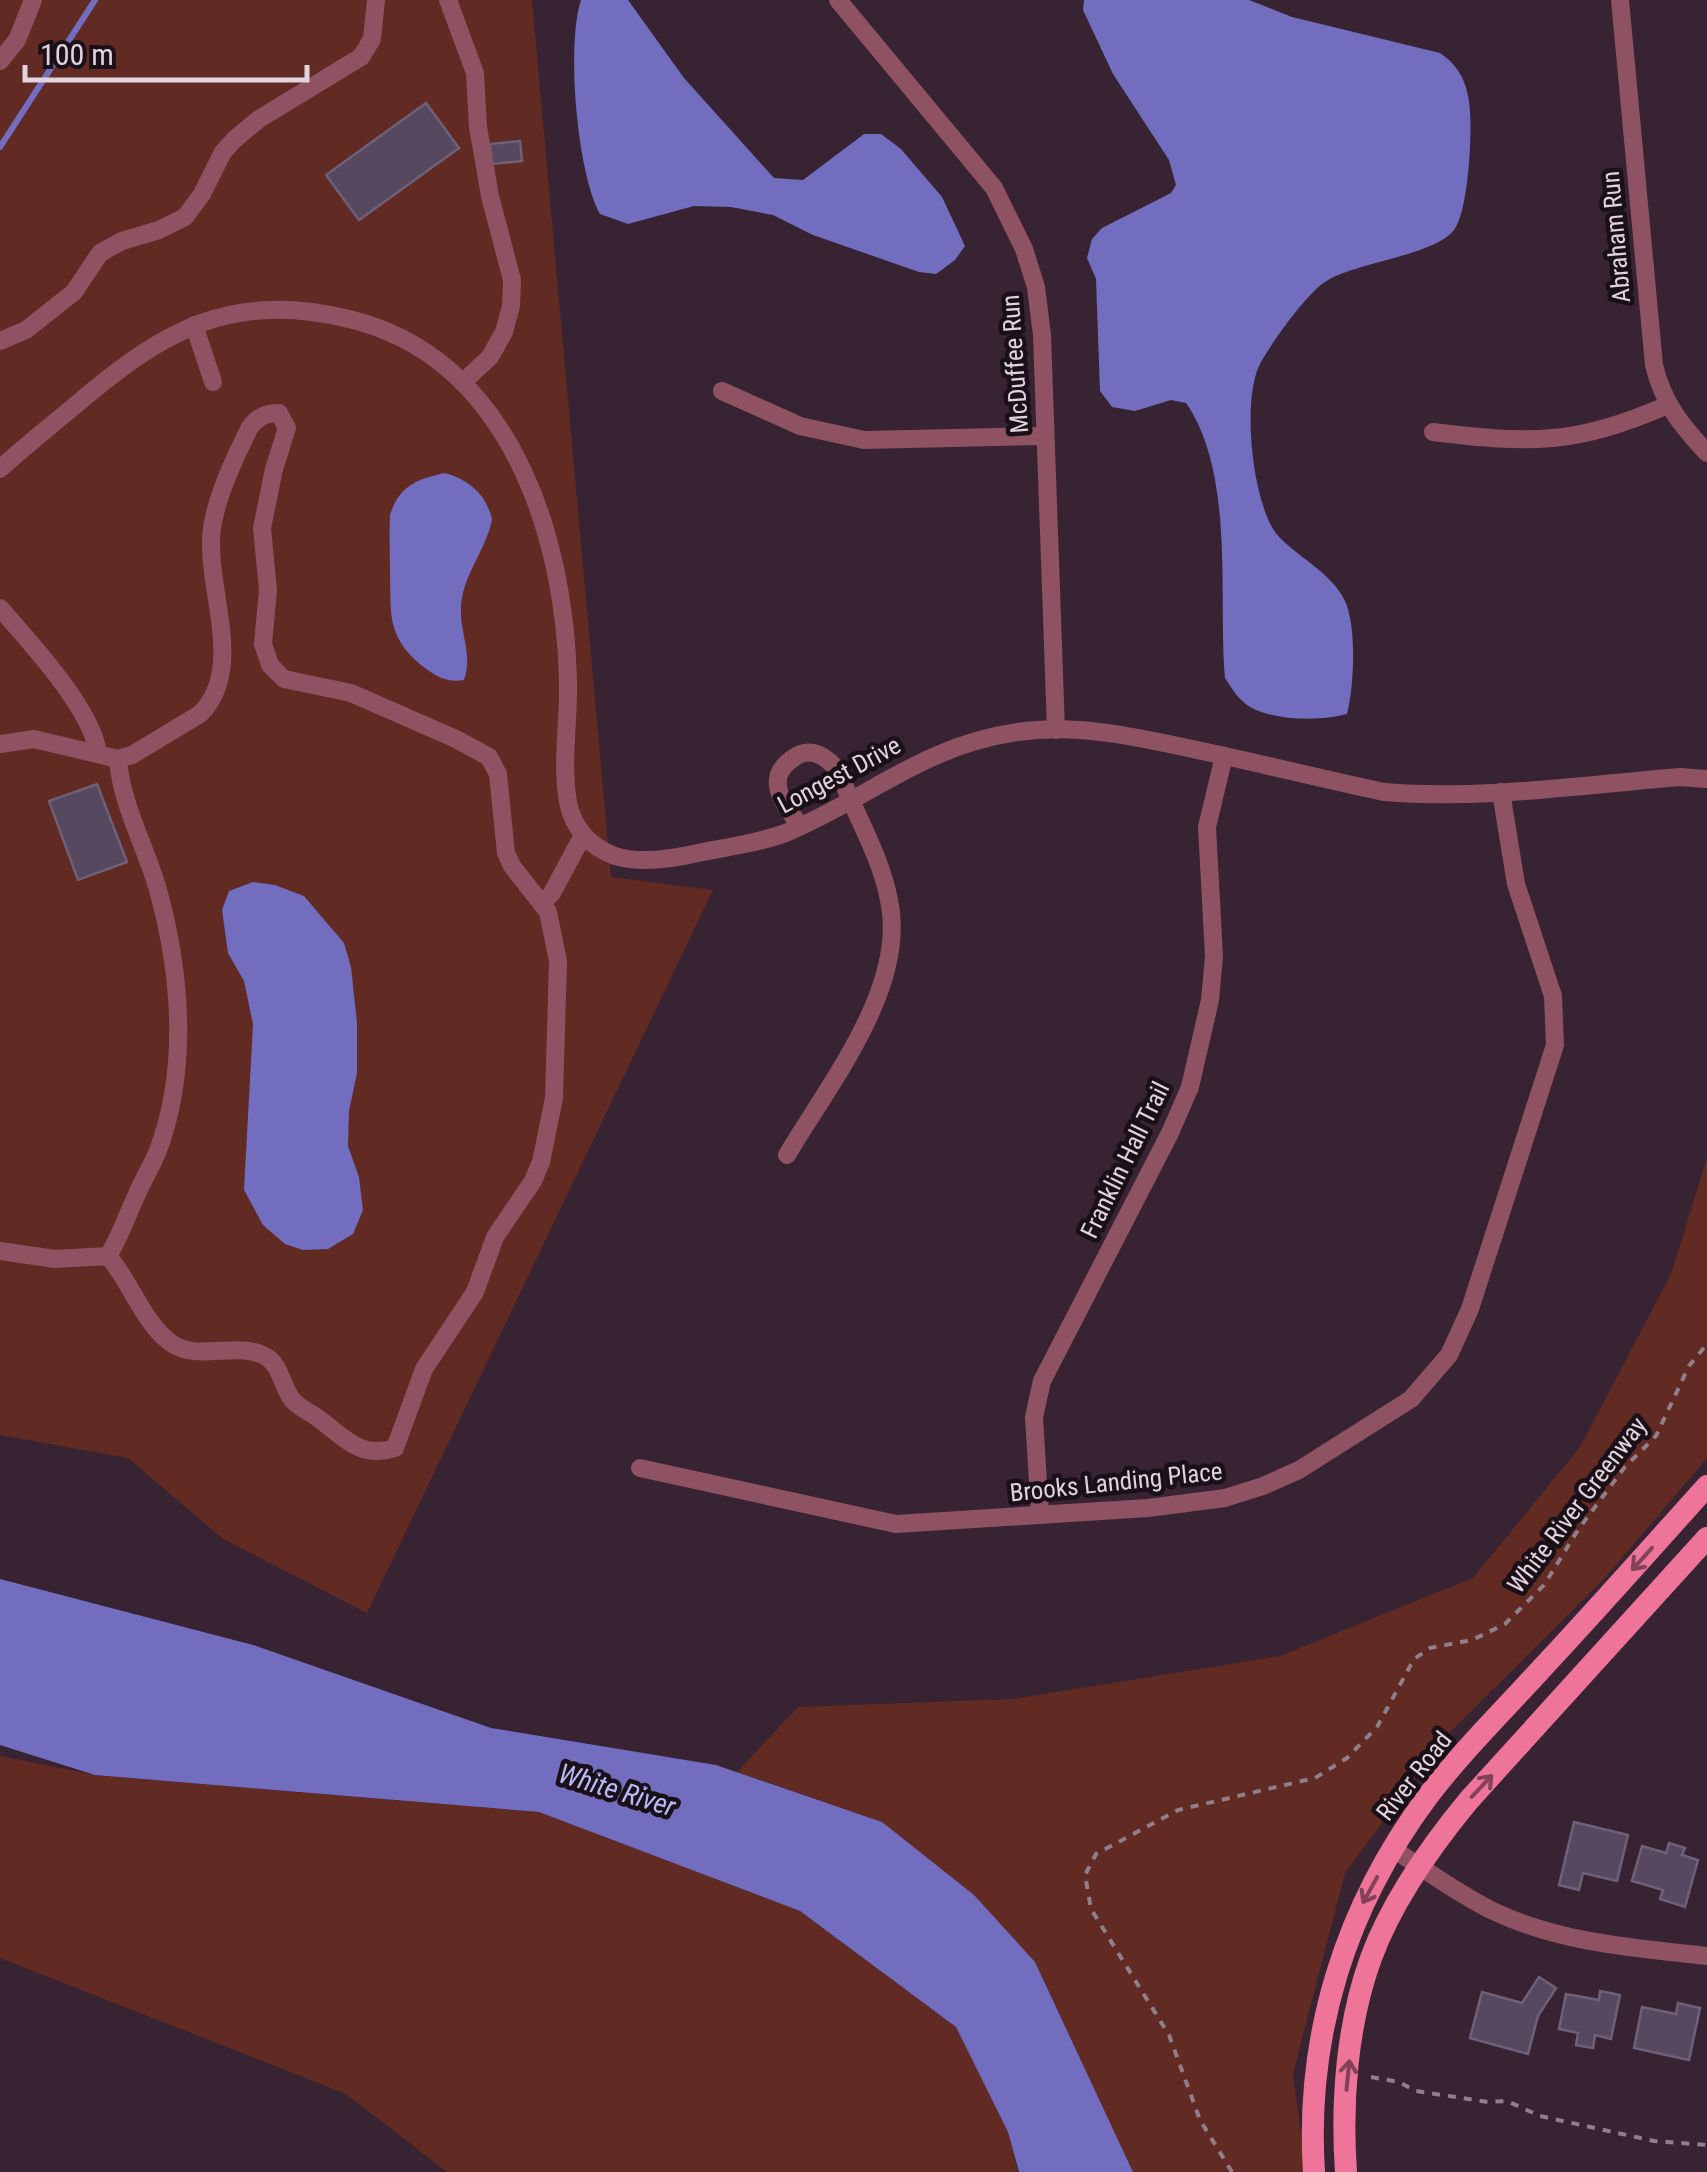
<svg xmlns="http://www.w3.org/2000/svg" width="1707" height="2172" font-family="'Roboto Condensed',sans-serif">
	<rect width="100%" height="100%" fill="#382333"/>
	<g fill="#612a23">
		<polygon points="0,0 532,0 611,877 713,890 367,1613 223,1539 128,1458 0,1435"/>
		<polygon points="1707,1158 1707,1458 1605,1578 1448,1734 1345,1873 1293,2074 1306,2172 1133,2172 1035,1962 882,1822 737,1772 798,1707 1013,1699 1280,1656 1473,1578 1580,1447 1671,1274"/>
		<polygon points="0,1756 95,1775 539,1812 800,1911 956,2027 1008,2132 1018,2172 447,2172 346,2094 0,1958"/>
	</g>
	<g fill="#726dbf">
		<path d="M 581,0 L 628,0 L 684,78 L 774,178 L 803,180 L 864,134 L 881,134 L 901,149 L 942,197 L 965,246 L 955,260 L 936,274 L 919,272 L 813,235 L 773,215 L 731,207 L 694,206 L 628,224 L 600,214 C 577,173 566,45 581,0 Z"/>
		<path d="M 1084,0 L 1249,0 L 1292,17 L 1440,53 C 1456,64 1464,76 1468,96 C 1474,119 1469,212 1454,230 C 1435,255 1359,262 1328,280 C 1308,291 1273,341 1261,362 C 1241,397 1252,499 1275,532 C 1294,556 1331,571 1345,601 C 1357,627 1354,687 1347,714 C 1321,721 1277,721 1252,708 C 1239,701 1233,690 1225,678 C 1218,594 1235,474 1186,403 L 1171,400 L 1135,411 L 1112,407 L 1100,391 L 1096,279 L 1087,258 L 1092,239 L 1102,228 L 1171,193 L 1176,185 L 1169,160 L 1113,74 L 1083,10 Z"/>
		<path d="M 445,473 C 469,480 486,494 492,519 C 487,549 461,577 461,609 C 460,633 473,656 464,680 C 446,683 435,676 421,665 C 386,636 391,612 390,571 C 390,552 389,534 390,515 C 399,486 417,479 445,473 Z"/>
		<polygon points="253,882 275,885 304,896 344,943 351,967 357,1023 357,1073 349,1111 348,1146 359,1177 363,1210 353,1234 328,1249 303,1250 285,1244 263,1225 244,1190 253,1024 244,981 228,953 222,910 229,891"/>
		<polygon points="0,1579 253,1645 491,1728 716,1765 882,1822 974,1895 1035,1962 1133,2172 1019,2172 1008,2132 956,2027 800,1911 539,1812 95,1775 0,1745"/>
	</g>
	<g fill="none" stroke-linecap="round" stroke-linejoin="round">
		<polyline stroke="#726dbf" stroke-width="6" points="0,147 95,0"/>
	</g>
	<g fill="#56485f" stroke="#6e6078" stroke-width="2.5">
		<polygon points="426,103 459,148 359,220 326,175"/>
		<polygon points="520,141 522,161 492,164 490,144"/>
		<polygon points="97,784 127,862 78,880 49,801"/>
		<polygon points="1574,1822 1628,1835 1617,1881 1583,1873 1579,1890 1559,1885"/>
		<polygon points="1669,1843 1685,1848 1682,1855 1698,1860 1685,1907 1660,1899 1663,1890 1632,1881 1642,1846 1666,1853"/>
		<polygon points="1539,1977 1556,1988 1538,2016 1528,2054 1470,2038 1482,1992 1522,2003"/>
		<polygon points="1600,1991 1620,1995 1611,2039 1595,2035 1593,2048 1576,2045 1578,2033 1559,2029 1566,1994 1599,2000"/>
		<polygon points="1678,2003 1700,2008 1689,2060 1634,2048 1642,2007 1676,2014"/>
	</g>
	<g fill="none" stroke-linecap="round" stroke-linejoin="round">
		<g stroke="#907e8b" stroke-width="4" stroke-dasharray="8 8" stroke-linecap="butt">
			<polyline points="1371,2077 1399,2082 1416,2091 1488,2102 1507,2101 1540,2116 1654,2141 1707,2145"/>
			<polyline points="1232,2172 1200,2120 1169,2035 1091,1909 1085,1875 1096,1854 1178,1810 1315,1778 1347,1758 1377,1727 1414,1659 1430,1648 1472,1640 1505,1624 1544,1585 1578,1530 1624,1468 1656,1436 1689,1366 1707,1344"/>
		</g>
		<g stroke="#8e5262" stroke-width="18">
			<polyline points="448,0 475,73 478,127 490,196 512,280 511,306 504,332 490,357 463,382"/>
			<polyline points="838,0 994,188 1024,249 1036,287 1042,335 1056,730"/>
			<path d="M 1620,0 L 1654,365 C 1663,403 1681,425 1707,453"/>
			<polyline points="0,61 17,40 33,0"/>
			<polyline points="194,325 213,382"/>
			<polyline points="0,341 26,330 74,292 100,253 122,241 159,230 185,217 202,194 223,152 235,139 259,119 361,57 372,39 376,0"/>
			<polyline points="722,391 800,426 864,440 1044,436"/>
			<path d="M 1433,432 C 1531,444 1575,445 1668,405"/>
			<path d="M 0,469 C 25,446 52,425 78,403 C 165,329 232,291 349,319 C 509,357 565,535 568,681 C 569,721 561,763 568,802 C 573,828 590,847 615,856 C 640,864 672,859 698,853 C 727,847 760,843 788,832 C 871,797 922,746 1018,732 C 1080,723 1141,738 1202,751 C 1263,764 1323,779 1384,792 C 1482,800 1582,785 1680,777 L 1707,779"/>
			<path d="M 0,608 C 30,642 92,709 98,753"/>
			<path d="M 0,744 L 34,739 L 118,759 L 132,755 L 200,714 C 247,668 204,586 212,528 C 217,495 235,457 250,427 C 258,417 266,413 279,413 L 287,428 L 274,469 L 262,528 L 268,590 L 263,644 L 270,665 L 284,679 L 351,693 L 456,739 L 489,757 L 498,774 L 506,853 L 512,866 L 548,912 L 558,961 L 554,1098 L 541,1162 L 533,1181 L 495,1237 L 475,1292 L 424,1369 L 395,1448 C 358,1460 343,1435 315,1416 C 306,1410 297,1407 291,1398 C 282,1385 281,1368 268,1358 C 240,1339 199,1363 171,1343 C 143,1323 131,1282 108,1256 L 55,1259 L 0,1251"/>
			<polyline points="543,902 552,893 583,835"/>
			<path d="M 787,1155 C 829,1084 908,986 889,900 C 881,858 858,819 842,780 C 835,762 814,744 795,757 C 763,777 782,803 800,825"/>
			<path d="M 108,1256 C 120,1237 127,1215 137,1194 C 143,1180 151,1167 157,1153 C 189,1071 181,973 158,890 C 146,847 121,804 118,759"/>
			<polyline points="640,1468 896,1524 1148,1508 1225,1498 1263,1486 1299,1470 1411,1399 1449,1355 1470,1309 1555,1045 1553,996 1516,884 1501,792"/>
			<polyline points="1040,1515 1034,1417 1042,1381 1170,1133 1190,1087 1210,1000 1214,956 1207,827 1224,756"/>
			<path d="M 1393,1849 C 1426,1870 1458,1894 1493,1911 C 1560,1943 1635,1948 1707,1956"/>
		</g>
		<g stroke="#ef7499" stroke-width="22">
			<path d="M 1314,2172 C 1305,2035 1346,1906 1428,1796 C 1463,1750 1505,1709 1544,1666 C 1599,1607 1653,1546 1707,1486"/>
			<path d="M 1346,2172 C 1341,2102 1347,2024 1371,1958 C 1392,1901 1431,1846 1469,1800 L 1707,1538"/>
		</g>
	</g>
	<defs><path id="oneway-shaft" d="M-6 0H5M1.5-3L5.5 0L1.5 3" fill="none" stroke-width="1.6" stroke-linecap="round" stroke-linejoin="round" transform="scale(2.5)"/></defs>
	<g stroke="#844258">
		<use href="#oneway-shaft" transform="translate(1642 1559) rotate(132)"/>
		<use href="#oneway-shaft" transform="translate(1482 1786) rotate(-47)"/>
		<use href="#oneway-shaft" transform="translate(1370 1890) rotate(119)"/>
		<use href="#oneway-shaft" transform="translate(1348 2075) rotate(-84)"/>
	</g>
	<g text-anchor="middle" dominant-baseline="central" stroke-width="9" stroke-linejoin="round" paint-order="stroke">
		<g font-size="25" fill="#e2d3dd" stroke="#1a1017">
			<text transform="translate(1616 237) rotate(-95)">Abraham Run</text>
			<text transform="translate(1015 364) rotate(-94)">McDuffee Run</text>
			<text transform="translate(839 775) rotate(-28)">Longest Drive</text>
			<text transform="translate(1125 1160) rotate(-64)">Franklin Hall Trail</text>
			<text transform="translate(1116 1482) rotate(-6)">Brooks Landing Place</text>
			<text transform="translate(1577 1505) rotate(-53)">White River Greenway</text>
			<text transform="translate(1414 1776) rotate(-52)">River Road</text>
		</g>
		<g font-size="28" font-style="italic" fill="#b9b8f9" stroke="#1a1017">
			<text transform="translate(617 1790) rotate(17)">White River</text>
		</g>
	</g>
	<path d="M25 65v15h282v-15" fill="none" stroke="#e2d3dd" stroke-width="5"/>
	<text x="40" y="65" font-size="30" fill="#e2d3dd" stroke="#1a1017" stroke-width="8" paint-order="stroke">100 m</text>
</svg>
